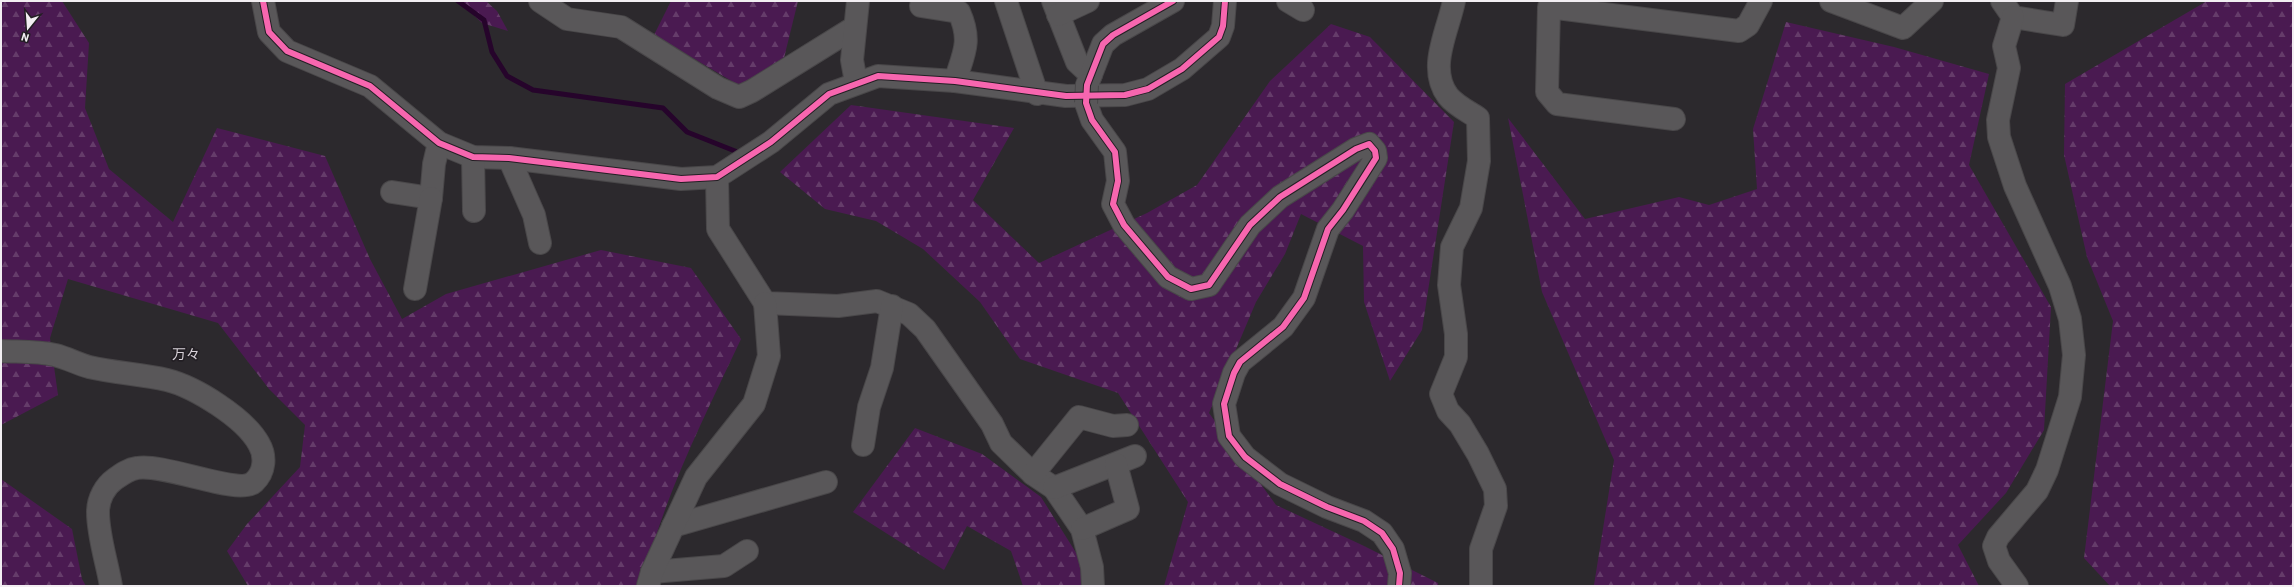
<svg xmlns="http://www.w3.org/2000/svg" width="2294" height="587" font-family="Barlow,'Noto Sans JP',sans-serif">
	<defs>
		<pattern id="forest-firs" width="22" height="20" patternUnits="userSpaceOnUse"><rect width="22" height="20" fill="#4a1a51"/><path d="M5 1l3.5 6h-7zM16 11l3.5 6h-7z" fill="#653c6a"/></pattern>
	</defs>
	<rect width="100%" height="100%" fill="#2c292d"/>
	<g fill="url(#forest-firs)">
		<path d="M 1,1 L 62,1 L 89,43 L 85,108 L 109,169 L 173,222 L 217,128 L 325,156 L 370,259 L 402,319 L 446,294 L 601,250 L 691,268 L 741,339 C 703,420 662,499 642,586 L 248,586 L 227,551 L 247,524 L 300,467 L 305,425 L 269,389 L 218,323 L 68,279 L 50,338 L 58,395 L 1,425 Z"/>
		<polygon points="459,1 486,1 497,11 508,31 482,23"/>
		<polygon points="671,1 798,1 784,58 750,92 654,35"/>
		<polygon points="2207,1 2293,1 2293,586 2110,586 2084,558 2113,321 2087,257 2064,155 2065,84"/>
		<polygon points="1786,22 1894,47 1989,74 1969,165 2051,307 2044,430 2006,493 1958,545 1979,586 1594,585 1614,460 1542,292 1508,118 1585,219 1679,197 1709,205 1757,189 1753,129"/>
		<polygon points="1331,24 1370,37 1454,122 1422,330 1390,381 1364,302 1363,246 1301,214 1285,254 1256,302 1209,413 1276,505 1362,545 1438,583 1438,586 1164,586 1188,502 1118,393 1020,359 980,302 923,249 876,221 825,209 780,172 851,105 1014,128 973,200 1039,263 1147,213 1197,185 1270,81"/>
		<polygon points="915,428 982,454 1041,497 1097,586 1023,586 1011,551 967,526 944,570 853,512"/>
		<polygon points="1,479 72,529 82,579 86,586 1,586"/>
	</g>
	<g fill="none" stroke-linecap="round" stroke-linejoin="round">
		<polyline stroke="#26042b" stroke-width="5" points="458,1 484,20 492,52 507,76 533,90 663,108 687,132 740,153"/>
		<defs>
			<g id="minor">
				<polyline points="263,1 269,32 287,51 370,86 439,143 473,157 509,158 681,179 717,177 771,142 829,94 878,76 955,81 1066,96 1125,95 1148,89 1182,69 1219,37 1223,26 1225,1"/>
				<polyline points="540,1 567,19 621,27 718,88 739,97 752,91 855,27"/>
				<polyline points="1006,1 1037,94"/>
				<polyline points="1053,1 1077,62 1091,75"/>
				<polyline points="1288,1 1303,10"/>
				<path d="M 1454,1 C 1448,31 1427,68 1448,96 C 1455,105 1469,112 1478,118 L 1479,161 L 1471,208 L 1452,247 L 1449,285 L 1456,334 L 1456,357 L 1441,394 L 1448,411 L 1460,424 L 1478,454 L 1495,489 L 1496,506 L 1481,549 L 1481,586"/>
				<polyline points="1831,1 1903,28 1932,1"/>
				<polyline points="2002,1 2013,17 2063,25 2067,1"/>
				<path d="M 921,6 L 959,12 C 972,41 964,53 955,81"/>
				<polyline points="1058,15 1088,1"/>
				<polyline points="2013,17 2004,46 2009,68 1998,120 1999,137 2015,186 2060,286 2070,319 2074,355 2070,397 2047,470 2037,491 1998,537 1994,546 1999,561 2017,586"/>
				<polyline points="856,82 852,60 858,1"/>
				<polyline points="1087,85 1103,44 1113,35 1173,1"/>
				<polyline points="1086,103 1092,120 1115,152 1118,181 1113,204 1124,225 1168,277 1191,289 1209,285 1250,225 1280,197 1356,149 1369,144 1375,151 1376,158 1343,210 1328,229 1304,298 1283,327 1240,362 1234,373 1224,404 1229,436 1245,457 1280,484 1327,507 1364,521 1382,533 1393,549 1400,573 1399,586"/>
				<polyline points="1674,119 1557,104 1547,92 1549,7 1739,31 1748,25 1761,1"/>
				<polyline points="473,157 474,211"/>
				<polyline points="509,158 534,215 540,243"/>
				<polyline points="717,177 718,229 765,303 838,306 877,301 909,314 925,329 992,424 1001,443 1033,474 1054,488 1082,529 1092,567 1093,586"/>
				<polyline points="392,192 431,198 434,164 439,143"/>
				<polyline points="415,289 431,198"/>
				<path d="M 1,351 C 19,352 37,351 55,355 C 67,358 78,364 89,367 C 115,373 141,374 167,380 C 195,387 245,418 259,444 C 266,456 265,472 254,482 C 239,496 165,463 137,468 C 129,469 122,474 115,479 C 105,486 98,499 98,512 C 98,536 107,562 111,586"/>
				<polyline points="863,445 869,407 882,368 892,306"/>
				<polyline points="1033,474 1079,417 1113,426 1127,425"/>
				<polyline points="1054,488 1135,456"/>
				<polyline points="673,526 826,482"/>
				<polyline points="1082,529 1128,509 1116,464"/>
				<polyline points="652,572 724,566 747,551"/>
				<polyline points="648,586 652,572 696,477 754,404 769,356 765,303"/>
			</g>
		</defs>
		<use href="#minor" stroke="#494749" stroke-width="24"/>
		<use href="#minor" stroke="#595759" stroke-width="22"/>
		<defs>
			<polyline id="minor-bridge" points="1086,103 1087,85"/>
		</defs>
		<use href="#minor-bridge" stroke="#494749" stroke-width="24" stroke-linecap="butt"/>
		<use href="#minor-bridge" stroke="#595759" stroke-width="22"/>
		<defs>
			<g id="cycleway">
				<polyline points="263,1 269,32 287,51 370,86 439,143 473,157 509,158 681,179 717,177 771,142 829,94 878,76 955,81 1066,96 1125,95 1148,89 1182,69 1219,37 1223,26 1225,1"/>
				<polyline points="1173,1 1113,35 1103,44 1087,85 1086,103 1092,120 1115,152 1118,181 1113,204 1124,225 1168,277 1191,289 1209,285 1250,225 1280,197 1356,149 1369,144 1375,151 1376,158 1343,210 1328,229 1304,298 1283,327 1240,362 1234,373 1224,404 1229,436 1245,457 1280,484 1327,507 1364,521 1382,533 1393,549 1400,573 1399,586"/>
			</g>
		</defs>
		<use href="#cycleway" stroke="#231f24" stroke-width="8"/>
		<use href="#cycleway" stroke="#f766af" stroke-width="6"/>
	</g>
	<g text-anchor="middle" dominant-baseline="central" stroke-width="3.5" stroke-linejoin="round" paint-order="stroke">
		<g font-size="14" fill="#d8d2d9" stroke="#231f24">
			<text x="186" y="353">万々</text>
		</g>
	</g>
	<rect width="2294" height="587" fill="none" stroke="#f2eef2" stroke-width="4"/>
	<g transform="translate(28 28) rotate(197)" stroke="#231f24" stroke-width="3" paint-order="stroke">
	<path d="M0-3L7 15L0 10L-7 15Z" fill="#f2eef2"/>
	<text y="-6" font-size="11" font-weight="bold" text-anchor="middle" fill="#f2eef2">N</text>
	</g>
</svg>
